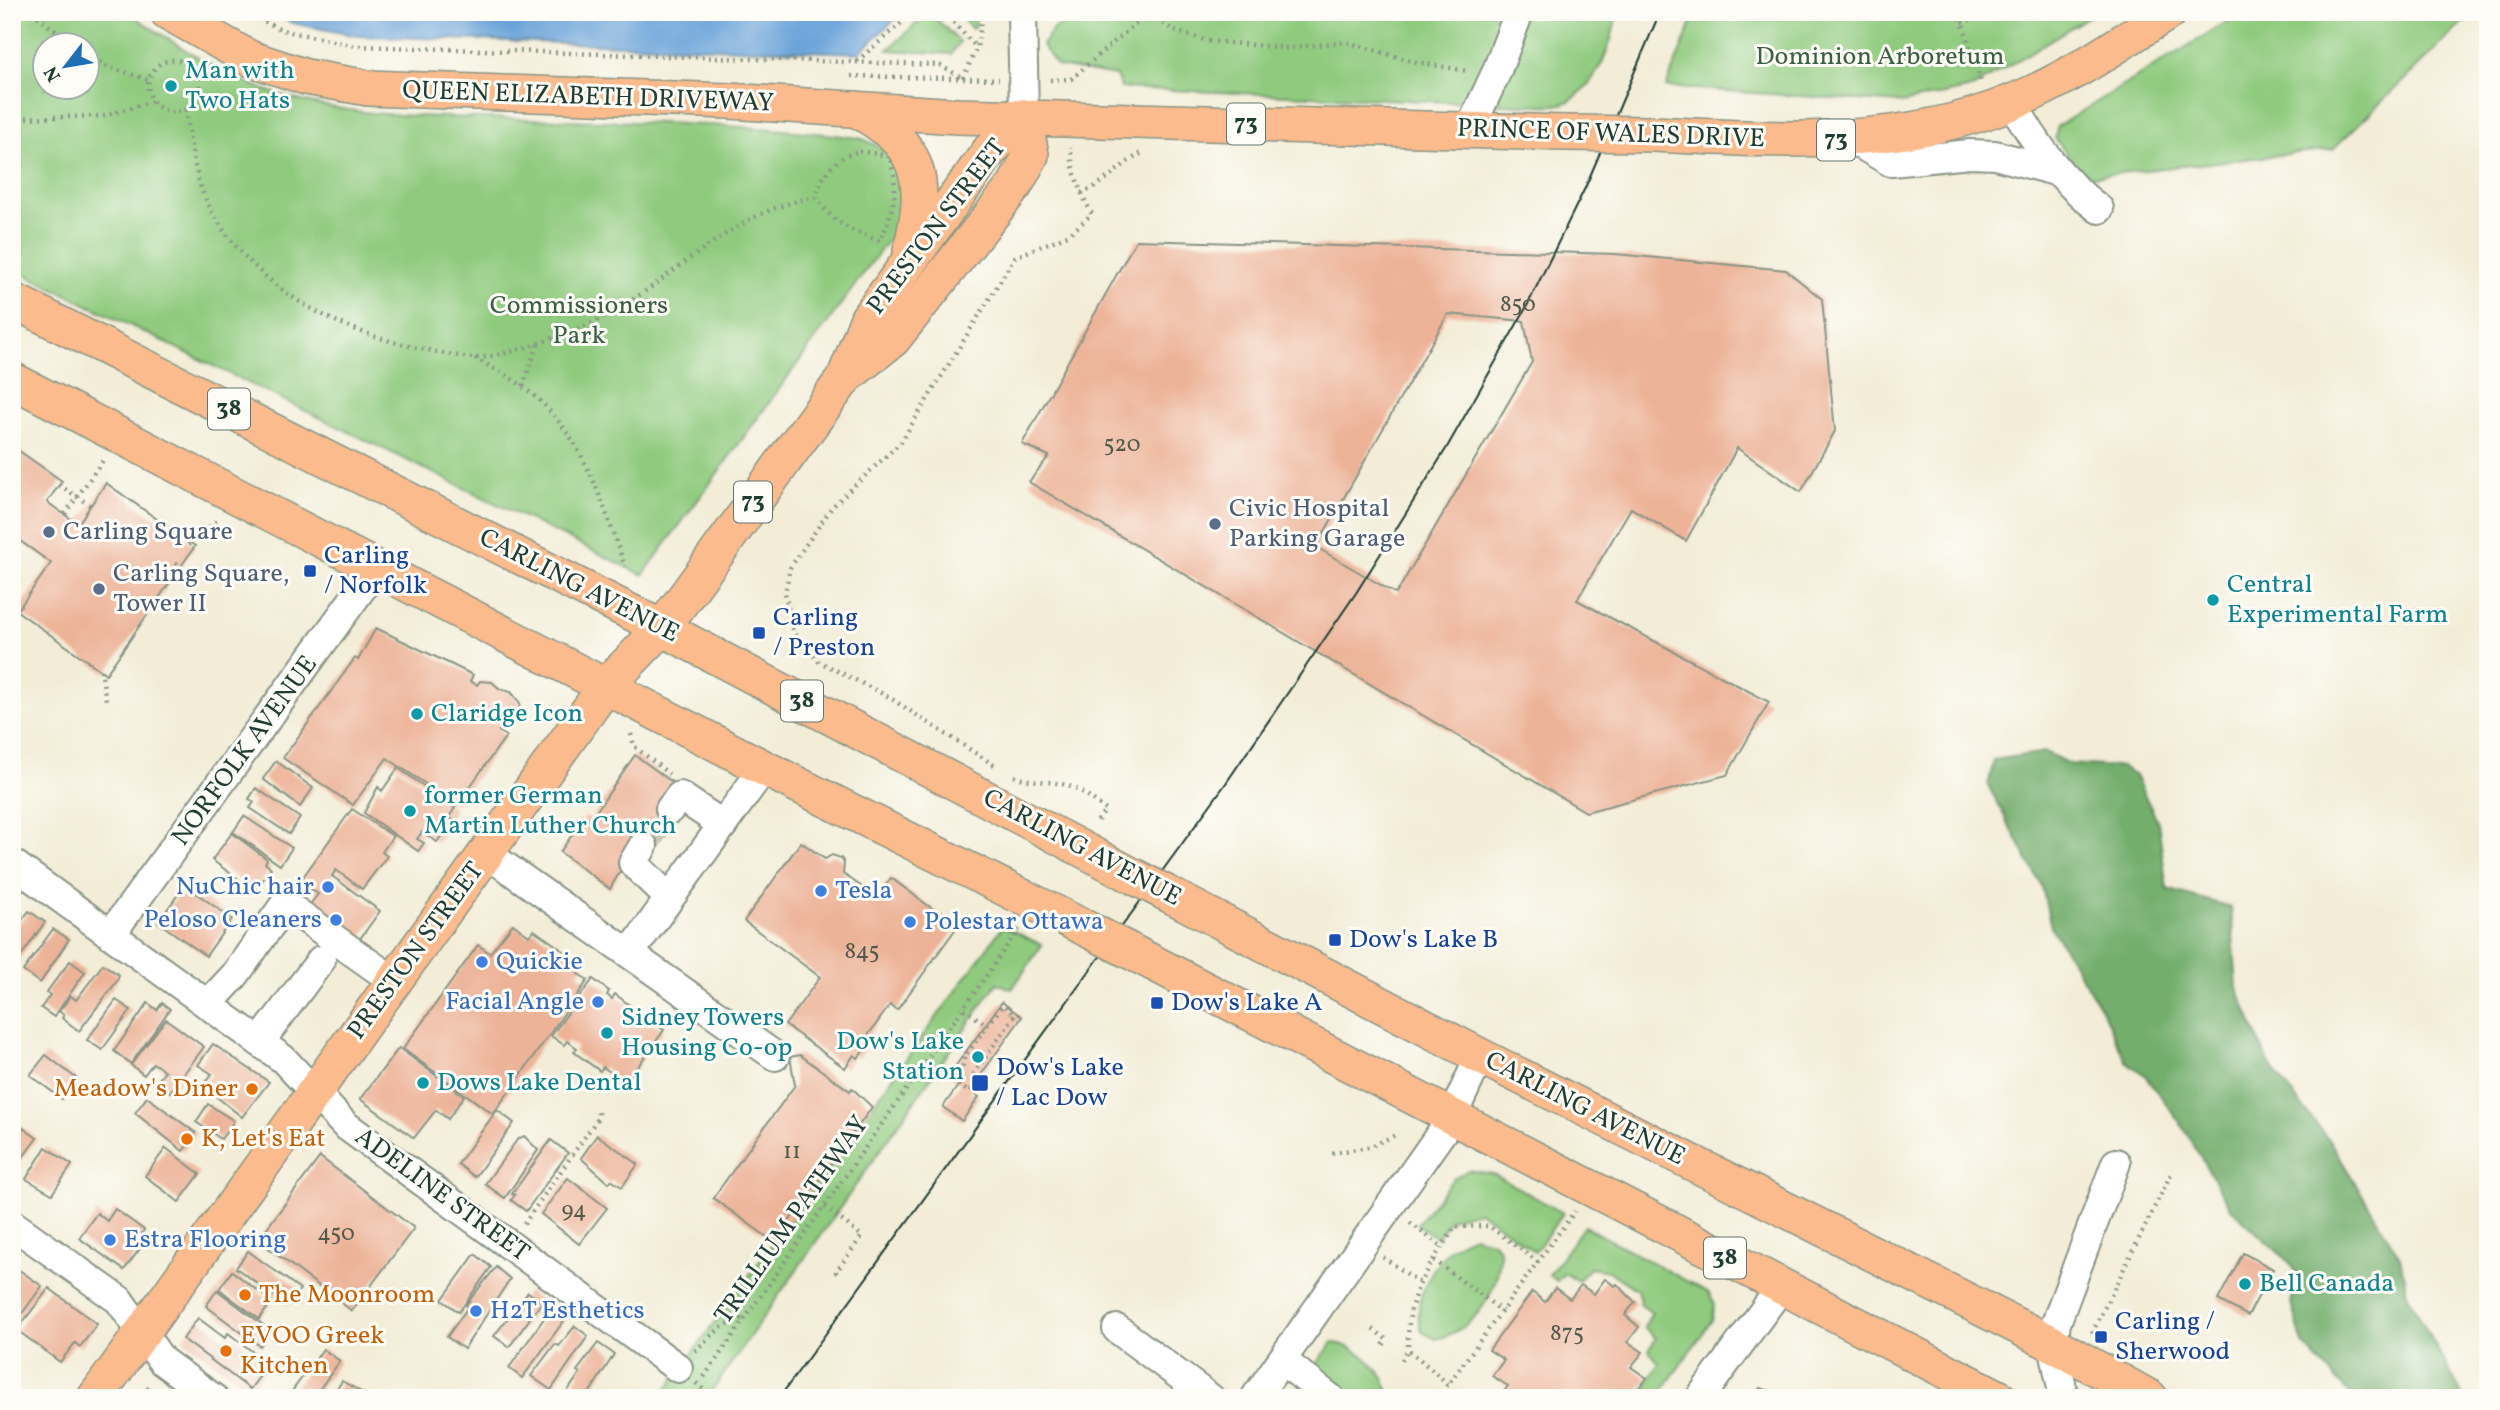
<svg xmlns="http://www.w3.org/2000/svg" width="2500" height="1410" font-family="Vollkorn,serif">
	<rect width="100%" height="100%" fill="#fdfcf7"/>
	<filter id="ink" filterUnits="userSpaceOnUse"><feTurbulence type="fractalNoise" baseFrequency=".0143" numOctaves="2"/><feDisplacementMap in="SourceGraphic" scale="14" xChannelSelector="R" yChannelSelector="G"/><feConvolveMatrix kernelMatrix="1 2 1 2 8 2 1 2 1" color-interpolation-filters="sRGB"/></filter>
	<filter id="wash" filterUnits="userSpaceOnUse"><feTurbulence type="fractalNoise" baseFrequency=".00686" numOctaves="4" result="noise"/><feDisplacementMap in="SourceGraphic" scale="28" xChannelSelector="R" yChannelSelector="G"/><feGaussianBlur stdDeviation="1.57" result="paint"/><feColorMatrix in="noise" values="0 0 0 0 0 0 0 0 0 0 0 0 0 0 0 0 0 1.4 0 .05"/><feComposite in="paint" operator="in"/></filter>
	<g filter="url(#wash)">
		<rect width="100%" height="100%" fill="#f3edd7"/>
		<g fill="#8fca7e" stroke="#578459" stroke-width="2" fill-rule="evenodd">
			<path d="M 12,12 L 139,12 L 138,19 C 172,41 206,65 243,81 C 332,121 436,116 531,119 C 640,122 750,124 859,138 C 895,149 916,181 901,218 C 896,231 885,244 877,255 L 643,575 L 12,268 ZM 46,46 L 88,46 L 88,88 L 46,88 Z"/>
			<polygon points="929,12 960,42 951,54 888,50"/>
			<polygon points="956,12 975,12 976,26 972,29"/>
			<path d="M 1085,12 L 1617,12 C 1612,45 1598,85 1567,102 C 1557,108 1535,104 1523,105 L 1121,88 L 1116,76 L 1057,66 L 1042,45 L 1054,28 Z"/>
			<polygon points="1696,12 2096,12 1972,88 1901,103 1666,87"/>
			<polygon points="2243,12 2474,12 2333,149 2084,177 2055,138 2058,126"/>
			<polygon points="1003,926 1042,945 1012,989 997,983 707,1398 660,1398"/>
			<polygon points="1468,1170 1493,1174 1563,1213 1535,1252 1479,1211 1450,1219 1437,1238 1417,1224 1453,1179"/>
			<polygon points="1584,1226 1709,1293 1715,1304 1712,1320 1657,1398 1638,1398 1659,1364 1649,1351 1656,1338 1644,1327 1652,1313 1641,1305 1637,1290 1608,1271 1590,1268 1578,1281 1564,1273 1557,1281 1549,1275"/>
			<path d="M 1473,1236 L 1492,1241 L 1500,1250 C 1500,1290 1476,1330 1436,1339 L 1422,1332 C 1411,1304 1429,1271 1449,1250 C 1454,1244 1466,1240 1473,1236 Z"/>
			<path d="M 1333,1342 C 1361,1348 1385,1369 1390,1398 L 1292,1398 Z"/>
		</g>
		<polygon fill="#73ae6d" stroke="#497650" stroke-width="2" points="2045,752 2069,764 2122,767 2134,774 2158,822 2167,889 2231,907 2237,987 2269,1064 2333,1146 2400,1257 2407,1294 2464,1398 2353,1398 2303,1344 2291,1303 2298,1275 2291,1264 2231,1209 2181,1124 2146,1076 2126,1061 2102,1010 2051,927 2042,887 1988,785 1994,760"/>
		<polygon fill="#6aa3d9" stroke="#447086" stroke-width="2" points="269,12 903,12 859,53 357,36 292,23"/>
		<g id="blocks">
			<g fill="#edb398" fill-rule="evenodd">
				<path d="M 1136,240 L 1615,254 L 1786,270 L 1822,299 L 1835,431 L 1801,492 L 1737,448 L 1686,541 L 1631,508 L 1577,600 L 1769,702 L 1727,775 L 1586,812 L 1029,482 L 1049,456 L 1022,444 ZM 1448,314 L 1524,321 L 1532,362 L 1396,594 L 1316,547 Z"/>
				<polygon points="12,446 62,481 47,502 78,524 106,483 195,546 106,674 17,611 51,563 20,541 12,552"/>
				<polygon points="376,628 473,675 470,681 477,685 480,681 492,682 500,689 511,692 520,703 518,717 499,731 506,736 457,805 387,758 353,805 283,758 355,658 358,660"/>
				<polygon points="635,755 676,785 673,810 646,848 623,866 610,889 560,852 585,817 591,819"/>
				<polygon points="276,761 313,788 300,807 263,779"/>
				<polygon points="398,768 455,808 449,817 453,820 437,842 422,832 417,839 424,843 418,851 364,813 378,787 382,791"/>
				<polygon points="256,788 300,818 289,834 250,808 254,802 249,799"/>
				<polygon points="352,809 393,836 382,852 387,856 362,889 336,870 332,876 380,911 354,947 305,911 318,894 300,881"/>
				<polygon points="244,816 292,848 280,865 233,832"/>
				<polygon points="232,833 267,859 265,863 271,868 255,891 212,860"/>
				<polygon points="801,842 825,859 832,855 841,858 844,863 843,874 877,897 891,878 957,927 897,1010 890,1005 861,1045 865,1049 858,1058 854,1055 845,1068 785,1025 820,977 744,921"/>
				<polygon points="185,885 232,919 206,956 158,922"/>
				<polygon points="29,911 45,922 12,969 12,932"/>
				<polygon points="513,924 529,936 534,930 584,965 578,974 588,980 493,1114 403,1049 478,945 490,953"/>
				<polygon points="53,929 69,939 40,983 23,971"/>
				<polygon points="70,961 85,972 54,1017 41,1008 50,995 46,993"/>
				<polygon points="103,964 119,975 117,981 79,1031 62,1018 64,1015 59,1011 71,996 76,1000"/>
				<polygon points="593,979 609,991 607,995 612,999 615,994 641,1014 638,1017 648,1025 651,1021 664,1030 623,1087 610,1078 613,1074 603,1067 600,1071 574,1052 577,1048 567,1041 564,1045 551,1036"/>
				<polygon points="116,1000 131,1010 102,1050 87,1040"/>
				<polygon points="1002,1002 1022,1017 970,1090 979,1097 962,1121 943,1107 960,1083 949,1075"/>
				<polygon points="148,1003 157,1010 162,1003 170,1009 131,1064 114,1051"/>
				<polygon points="166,1019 204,1047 170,1092 156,1083 165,1071 153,1063 144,1075 131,1065"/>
				<polygon points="213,1044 269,1082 242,1117 203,1086 212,1074 198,1065"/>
				<polygon points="399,1048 464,1096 448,1119 436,1110 414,1138 360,1099"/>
				<polygon points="46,1055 77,1079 62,1099 30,1075"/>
				<polygon points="800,1055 850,1091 852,1088 872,1107 774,1242 713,1198 795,1085 790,1057"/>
				<polygon points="147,1097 196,1133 183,1151 135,1113"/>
				<polygon points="208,1104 234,1121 221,1139 196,1122"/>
				<polygon points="497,1110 514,1123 475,1177 458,1164"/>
				<polygon points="12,1120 37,1138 15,1168 12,1166"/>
				<polygon points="597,1135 638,1164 622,1187 611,1180 609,1183 581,1158"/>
				<polygon points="524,1136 538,1150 505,1198 485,1184 517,1140"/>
				<polygon points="551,1140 568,1153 526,1211 511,1200 515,1195 512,1194"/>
				<polygon points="46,1147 72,1165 52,1194 26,1179"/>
				<polygon points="166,1148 200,1174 179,1202 145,1176"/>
				<polygon points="320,1157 414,1228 352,1311 258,1240"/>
				<polygon points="568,1178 607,1208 579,1244 541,1214"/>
				<polygon points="115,1209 144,1230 136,1242 142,1246 124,1270 79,1238 97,1213 107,1221"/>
				<polygon points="248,1251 300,1289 288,1305 236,1268"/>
				<polygon points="2243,1253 2273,1269 2248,1316 2218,1300"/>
				<polygon points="475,1254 491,1267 459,1312 442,1300"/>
				<polygon points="12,1265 42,1286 18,1319 12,1315"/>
				<polygon points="496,1267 510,1279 464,1349 447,1337 468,1307 466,1305"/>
				<polygon points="232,1271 272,1302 259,1319 219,1289"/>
				<polygon points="1605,1279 1615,1286 1617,1284 1635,1302 1625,1315 1639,1327 1628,1342 1643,1352 1631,1367 1647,1378 1632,1398 1499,1398 1508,1386 1492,1376 1504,1360 1489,1350 1532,1292 1545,1302 1555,1288 1570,1299 1581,1285 1594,1294"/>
				<polygon points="49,1288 97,1324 80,1347 75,1343 60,1362 17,1330"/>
				<polygon points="217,1290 271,1331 260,1346 206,1306"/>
				<polygon points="528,1292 542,1302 509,1347 494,1336"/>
				<polygon points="552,1307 566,1318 522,1378 509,1368"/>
				<polygon points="198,1318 225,1338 228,1333 269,1364 250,1389 183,1339"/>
				<polygon points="575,1326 588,1336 551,1390 531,1376 555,1344 559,1346"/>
				<polygon points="598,1343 614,1354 610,1361 586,1398 563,1398 580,1373 577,1371"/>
				<polygon points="323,1349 340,1361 313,1398 287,1398"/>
				<polygon points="342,1381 363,1393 360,1398 331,1398"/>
				<polygon points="148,1387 163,1398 140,1398"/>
				<polygon points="1760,1388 1781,1394 1779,1398 1753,1398"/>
			</g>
		</g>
	</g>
	<g filter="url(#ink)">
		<use href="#blocks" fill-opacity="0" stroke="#899586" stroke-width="2"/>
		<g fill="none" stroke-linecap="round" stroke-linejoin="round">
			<polyline stroke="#c9cab6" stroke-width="28" stroke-dasharray="28 14" stroke-linecap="butt" points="643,846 670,809"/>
			<defs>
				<g id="minor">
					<polyline points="1022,12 1024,117"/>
					<path d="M 2012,102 C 2035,143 2061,181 2099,209"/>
					<polyline points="1469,131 1496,73 1519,12"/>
					<polyline points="1851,139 1891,162 1970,154 1995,155 2059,172"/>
					<polyline points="670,809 680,796 723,825"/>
					<polyline points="643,846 633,863 669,898"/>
					<polyline points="486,853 775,1056"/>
					<polyline points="12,863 283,1059 345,1125 678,1368"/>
					<polyline points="111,934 377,567"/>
					<polyline points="630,953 764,768"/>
					<polyline points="208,1004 235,975 285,904 394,981"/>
					<polyline points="260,1042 321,960"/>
					<polyline points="12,1224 119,1300 162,1361 213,1398"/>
					<polyline points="1117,1329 1210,1398"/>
					<polyline points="1282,1360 1330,1398"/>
					<polyline points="1255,1398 1451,1119 1480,1056"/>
					<polyline points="1700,1398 1782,1286"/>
					<polyline points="2064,1398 2053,1344 2056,1323 2116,1163"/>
				</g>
				<g id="major">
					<polyline points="168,12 249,58 306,77 368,88 729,101 958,116 1565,133"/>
					<path d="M 855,109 C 922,144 928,181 911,250"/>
					<path d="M 1655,134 C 1776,140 1897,149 2012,102 C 2068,80 2118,44 2169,12"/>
					<polyline points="12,300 662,628 1135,877"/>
					<polyline points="845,377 893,339 1015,185 1031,155 1024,117"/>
					<polyline points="12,380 764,768 1093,932"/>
					<polyline points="1170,895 1480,1056 2053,1344 2150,1398"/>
					<polyline points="1128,950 1999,1398"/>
					<polyline points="95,1398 606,686 662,628 685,597 845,377 868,318 991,149 1024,117"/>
				</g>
			</defs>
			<use href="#minor" stroke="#899586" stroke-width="32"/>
			<use href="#major" stroke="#899586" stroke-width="38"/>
			<g stroke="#899586" stroke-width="4.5" stroke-dasharray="2 5" stroke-linecap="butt">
				<polyline points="32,12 74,46"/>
				<polyline points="246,12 282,30 356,46 939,65 963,78"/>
				<polyline points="944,12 977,48"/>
				<polyline points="1155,12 1162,23 1175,31 1208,41 1286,48 1347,42 1411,61 1467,71"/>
				<polyline points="1959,12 1981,82"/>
				<polyline points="1962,22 2002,12"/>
				<polyline points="88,54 106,66 149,80"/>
				<circle cx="174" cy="86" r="26"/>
				<polyline points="857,61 914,12"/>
				<polyline points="851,76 999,79"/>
				<polyline points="963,78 977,48 983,12"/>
				<polyline points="1050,80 1071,79 1149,12"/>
				<path d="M 186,110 C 191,145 194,180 212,212 C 259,293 344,335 433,351 C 446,353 462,358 475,358 C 504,357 555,338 582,327 C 665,293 724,211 816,197"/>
				<polyline points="12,118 104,116 153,101"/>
				<path d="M 859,151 L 889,156 C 900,188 894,210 880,241 C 852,231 832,223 816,197 C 823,172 835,158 859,151 Z"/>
				<path d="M 1081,193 C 1106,184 1121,163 1144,152"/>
				<path d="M 475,358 C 490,367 508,375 522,386 C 583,431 601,499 625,567"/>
				<polyline points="523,386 538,344"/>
				<polyline points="59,485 91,506"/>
				<polyline points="65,514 104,459"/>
				<polyline points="188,545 218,520"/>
				<polyline points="176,563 193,579"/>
				<polyline points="101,670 106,700"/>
				<polyline points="631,734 634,746 669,774"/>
				<path d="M 994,765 L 887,696 L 818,661 L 793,631 L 785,593 L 790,568 L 832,507 L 901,442 L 1015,257 L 1070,234 L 1092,214 C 1081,193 1071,171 1071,147"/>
				<path d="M 1014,776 C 1032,783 1051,780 1069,786 C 1083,790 1094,801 1106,810 L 1096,823"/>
				<polyline points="964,1009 988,1026"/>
				<polyline points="966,1090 958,1084 965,1056 1003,1005 1015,1015 971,1078 975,1084"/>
				<polyline points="1332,1153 1369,1147 1398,1134"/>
				<polyline points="825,1207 862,1236 836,1272 838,1274"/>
				<polyline points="1410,1223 1442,1247"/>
				<polyline points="524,1224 598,1118 598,1110"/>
				<polyline points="1383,1257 1420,1283"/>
				<polyline points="1434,1260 1502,1311"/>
				<polyline points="1373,1329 1386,1339 1383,1346"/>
				<polyline points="2092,1333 2171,1174"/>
				<path d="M 695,1351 C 711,1336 724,1321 747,1318"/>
				<polyline points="1402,1360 1408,1349"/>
				<polyline points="704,1377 1019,929"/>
				<polyline points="696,1383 714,1398"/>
				<path d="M 1448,1384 L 1408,1349 C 1407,1290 1425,1274 1455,1227 L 1489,1226 L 1538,1262"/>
				<polyline points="1438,1398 1575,1211"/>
			</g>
			<use href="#minor" stroke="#fff" stroke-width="28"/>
			<use href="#major" stroke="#fbbb8c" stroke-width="35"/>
			<polyline stroke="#1f3d34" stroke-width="2" points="779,1398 1224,786 1356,593 1446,449 1526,308 1585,188 1660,12"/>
			<defs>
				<g id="major-bridge">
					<polyline points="1565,133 1655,134"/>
					<polyline points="1135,877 1170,895"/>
					<polyline points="1093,932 1128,950"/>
				</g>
			</defs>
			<use href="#major-bridge" stroke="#899586" stroke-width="38" stroke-linecap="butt"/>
			<use href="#major-bridge" stroke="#fbbb8c" stroke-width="35"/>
		</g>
	</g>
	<g fill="#0f9aa8" stroke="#fdfcf7" stroke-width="2.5">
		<circle cx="171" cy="86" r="7"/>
		<circle cx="2213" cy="600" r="7"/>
		<circle cx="417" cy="714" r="7"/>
		<circle cx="410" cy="811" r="7"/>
		<circle cx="607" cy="1033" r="7"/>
		<circle cx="978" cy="1057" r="7"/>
		<circle cx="423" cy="1083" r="7"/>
		<circle cx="2245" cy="1284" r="7"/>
	</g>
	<g fill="#5c6f8a" stroke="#fdfcf7" stroke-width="2.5">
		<circle cx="1215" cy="524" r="7"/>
		<circle cx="49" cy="532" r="7"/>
		<circle cx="99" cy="589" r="7"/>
	</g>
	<g fill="#1a4fb4" stroke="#fdfcf7" stroke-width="2.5">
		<rect x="303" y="564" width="14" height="14" rx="3.5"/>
		<rect x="752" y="626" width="14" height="14" rx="3.5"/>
		<rect x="1328" y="933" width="14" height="14" rx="3.5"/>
		<rect x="1150" y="996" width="14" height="14" rx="3.5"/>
		<rect x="971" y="1074" width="18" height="18" rx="3.5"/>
		<rect x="2094" y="1330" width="14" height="14" rx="3.5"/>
	</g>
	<g fill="#3f7fe0" stroke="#fdfcf7" stroke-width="2.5">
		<circle cx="328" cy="887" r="7"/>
		<circle cx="821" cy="891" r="7"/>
		<circle cx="336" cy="920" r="7"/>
		<circle cx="910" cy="922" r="7"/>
		<circle cx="482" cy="962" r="7"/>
		<circle cx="598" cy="1002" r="7"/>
		<circle cx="110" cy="1240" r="7"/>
		<circle cx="476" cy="1311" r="7"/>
	</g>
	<g fill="#e8710a" stroke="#fdfcf7" stroke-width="2.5">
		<circle cx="252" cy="1089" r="7"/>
		<circle cx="187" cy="1139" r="7"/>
		<circle cx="245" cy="1295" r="7"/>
		<circle cx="226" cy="1351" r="7"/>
	</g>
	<g text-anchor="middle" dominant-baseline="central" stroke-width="6" stroke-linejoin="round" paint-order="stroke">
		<g font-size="23" fill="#525a4d">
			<text x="1518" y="305">850</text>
			<text x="1122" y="445">520</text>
			<text x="862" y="952">845</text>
			<text x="792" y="1152">11</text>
			<text x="574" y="1211">94</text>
			<text x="336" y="1234">450</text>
			<text x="1567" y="1334">875</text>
		</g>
		<g fill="#fdfcf7" stroke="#62766e" stroke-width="2">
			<rect x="1227" y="103.5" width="38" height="41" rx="5"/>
			<rect x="1817" y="119.5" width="38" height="41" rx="5"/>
			<rect x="208" y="388.5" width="42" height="41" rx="5"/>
			<rect x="734" y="481.5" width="38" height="41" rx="5"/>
			<rect x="781" y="680.5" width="42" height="41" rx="5"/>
			<rect x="1704" y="1237.5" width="42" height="41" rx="5"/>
		</g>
		<g font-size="24" font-weight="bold" fill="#1f3d34">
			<text x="1246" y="124">73</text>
			<text x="1836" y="140">73</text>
			<text x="229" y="409">38</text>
			<text x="753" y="502">73</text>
			<text x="802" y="701">38</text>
			<text x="1725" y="1258">38</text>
		</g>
		<g font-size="26" fill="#3b6046" stroke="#fdfcf7">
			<text x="1880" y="57">Dominion Arboretum</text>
			<text x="579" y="306">Commissioners<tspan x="579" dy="30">Park</tspan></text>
		</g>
		<g font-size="26" fill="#0d838f" stroke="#fdfcf7" text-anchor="start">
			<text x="185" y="71">Man with<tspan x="185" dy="30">Two Hats</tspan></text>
			<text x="2227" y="585">Central<tspan x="2227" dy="30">Experimental Farm</tspan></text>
			<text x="431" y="714">Claridge Icon</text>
			<text x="424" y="796">former German<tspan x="424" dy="30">Martin Luther Church</tspan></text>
			<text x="621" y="1018">Sidney Towers<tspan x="621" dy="30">Housing Co-op</tspan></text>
			<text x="964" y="1042" text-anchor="end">Dow's Lake<tspan x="964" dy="30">Station</tspan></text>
			<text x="437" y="1083">Dows Lake Dental</text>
			<text x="2259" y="1284">Bell Canada</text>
		</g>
		<g font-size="26" fill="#1f3d34" stroke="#fdfcf7">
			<text transform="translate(588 97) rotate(2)">QUEEN ELIZABETH DRIVEWAY</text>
			<text transform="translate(1611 134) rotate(2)">PRINCE OF WALES DRIVE</text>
			<text transform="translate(937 227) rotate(-53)">PRESTON STREET</text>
			<text transform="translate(579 586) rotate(27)">CARLING AVENUE</text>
			<text transform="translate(245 751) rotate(-54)">NORFOLK AVENUE</text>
			<text transform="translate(1082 848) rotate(28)">CARLING AVENUE</text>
			<text transform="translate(416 951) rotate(-54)">PRESTON STREET</text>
			<text transform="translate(1585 1109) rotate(27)">CARLING AVENUE</text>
			<text transform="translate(442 1195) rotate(36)">ADELINE STREET</text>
			<text transform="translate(792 1220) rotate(-55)">TRILLIUM PATHWAY</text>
		</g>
		<g font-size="26" fill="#4e5e75" stroke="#fdfcf7" text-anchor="start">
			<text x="1229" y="509">Civic Hospital<tspan x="1229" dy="30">Parking Garage</tspan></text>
			<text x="63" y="532">Carling Square</text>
			<text x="113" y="574">Carling Square,<tspan x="113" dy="30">Tower II</tspan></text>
		</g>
		<g font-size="26" fill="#164399" stroke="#fdfcf7" text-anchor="start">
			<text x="324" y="556">Carling<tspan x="324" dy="30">/ Norfolk</tspan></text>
			<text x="773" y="618">Carling<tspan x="773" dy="30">/ Preston</tspan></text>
			<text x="1349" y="940">Dow's Lake B</text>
			<text x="1171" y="1003">Dow's Lake A</text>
			<text x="996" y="1068">Dow's Lake<tspan x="996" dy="30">/ Lac Dow</tspan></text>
			<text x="2115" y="1322">Carling /<tspan x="2115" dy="30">Sherwood</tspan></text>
		</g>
		<g font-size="26" fill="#366cbe" stroke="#fdfcf7" text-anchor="start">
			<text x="314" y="887" text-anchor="end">NuChic hair</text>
			<text x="835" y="891">Tesla</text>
			<text x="322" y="920" text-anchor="end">Peloso Cleaners</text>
			<text x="924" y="922">Polestar Ottawa</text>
			<text x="496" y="962">Quickie</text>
			<text x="584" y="1002" text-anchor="end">Facial Angle</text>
			<text x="124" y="1240">Estra Flooring</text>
			<text x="490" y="1311">H2T Esthetics</text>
		</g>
		<g font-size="26" fill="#c56008" stroke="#fdfcf7" text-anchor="start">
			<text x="238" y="1089" text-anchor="end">Meadow's Diner</text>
			<text x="201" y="1139">K, Let's Eat</text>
			<text x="259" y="1295">The Moonroom</text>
			<text x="240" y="1336">EVOO Greek<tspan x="240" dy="30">Kitchen</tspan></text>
		</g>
	</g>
	<rect width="2500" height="1410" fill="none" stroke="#fdfcf7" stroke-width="42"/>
	<g transform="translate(66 66) rotate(239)"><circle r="33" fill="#fdfcf7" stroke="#a4b0a9" stroke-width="2"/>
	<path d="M0-5L12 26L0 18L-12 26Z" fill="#1f6fb2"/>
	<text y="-10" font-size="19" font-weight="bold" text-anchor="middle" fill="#1f3d34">N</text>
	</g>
</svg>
